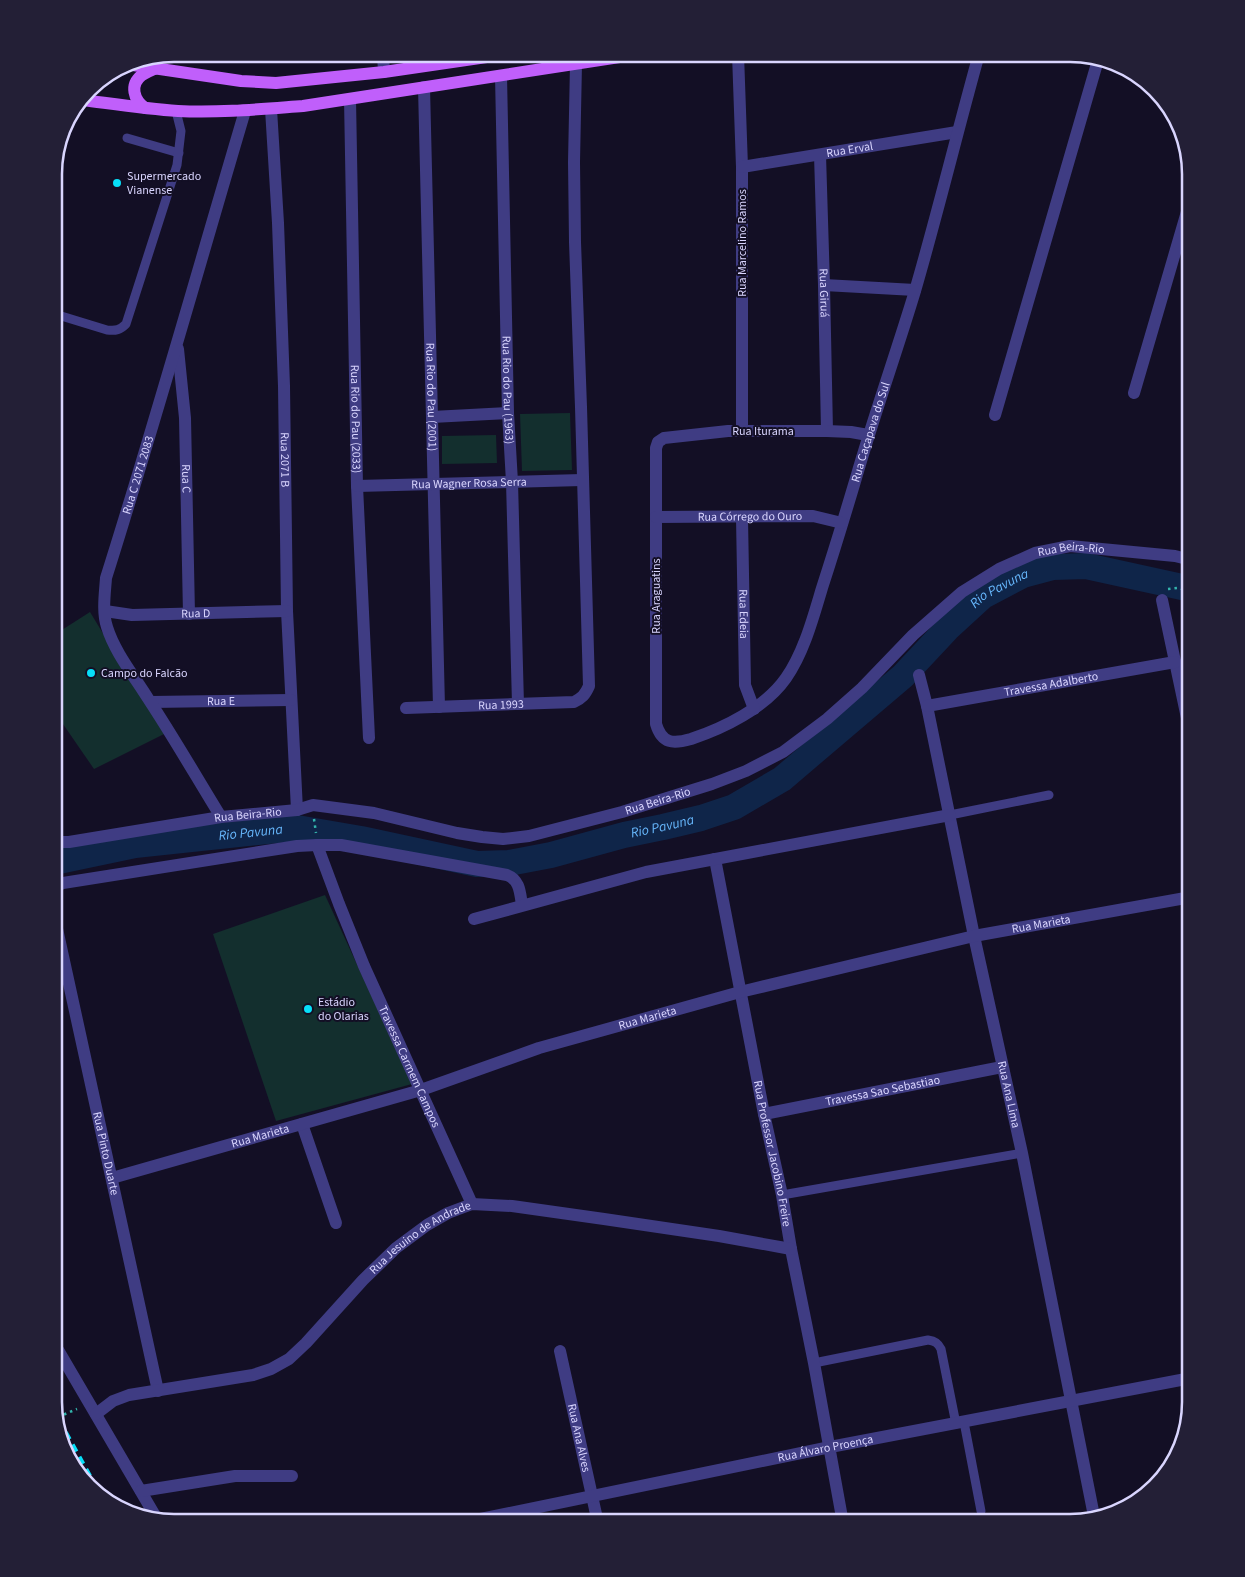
<svg xmlns="http://www.w3.org/2000/svg" width="1245" height="1577" font-family="'Source Sans 3',sans-serif">
	<rect width="100%" height="100%" fill="#130f25"/>
	<g fill="#132f2e">
		<polygon points="570,413 572,470 522,471 520,414"/>
		<polygon points="496,435 497,463 442,464 442,436"/>
		<polygon points="90,612 164,734 94,769 54,711 54,635"/>
		<polygon points="325,895 412,1084 276,1121 213,934"/>
	</g>
	<g fill="none" stroke-linecap="round" stroke-linejoin="round">
		<path stroke="#0f2549" stroke-width="26" id="s1" d="M 54,862 L 135,845 L 297,828 L 361,839 L 477,864 L 509,863 L 551,855 L 624,835 L 663,827 L 701,818 L 734,807 L 782,779 L 903,676 L 947,629 L 983,596 L 1023,575 L 1053,567 L 1086,566 L 1191,589"/>
		<g stroke="#33b4ac" stroke-width="2.5" stroke-dasharray="2.5 4" stroke-linecap="butt">
			<polyline points="1168,589 1177,588 1191,591"/>
			<polyline points="314,819 316,833"/>
			<polyline points="58,1417 77,1409"/>
		</g>
		<g stroke="#3f3c83" stroke-width="9">
			<polyline points="127,138 179,153"/>
			<path d="M 58,315 L 107,330 C 116,331 120,330 126,324 L 177,165 L 181,131 L 176,111"/>
			<polyline points="950,815 1049,795"/>
			<polyline points="782,1195 1022,1153"/>
			<path d="M 814,1363 L 928,1340 C 935,1341 938,1343 941,1349 L 956,1424"/>
			<polyline points="964,1422 981,1511"/>
		</g>
		<g stroke="#3f3c83" stroke-width="12">
			<polyline points="738,54 742,167 742,431"/>
			<path id="s2" d="M 501,76 L 508,413 L 512,482 L 518,704"/>
			<path id="s3" d="M 424,87 L 439,707"/>
			<path id="s4" d="M 350,99 L 357,486 L 369,738"/>
			<path id="s5" d="M 271,109 L 278,223 L 284,386 L 287,611 L 297,810"/>
			<path id="s6" d="M 820,155 L 824,285 L 827,431"/>
			<path id="s7" d="M 742,167 L 957,132"/>
			<polyline points="824,285 915,290"/>
			<path id="s8" d="M 178,349 L 185,418 L 189,614"/>
			<polyline points="1134,393 1191,198"/>
			<polyline points="995,415 1098,60"/>
			<polyline points="432,417 508,413"/>
			<path id="s9" d="M 868,435 L 851,432 L 827,431 L 728,431 L 664,438 L 658,442 L 656,448 L 656,724 C 662,744 673,744 691,739 C 724,728 765,708 786,678 C 804,652 813,618 822,588 C 834,551 845,515 856,478 C 874,415 896,354 915,291 C 938,212 957,133 979,54"/>
			<path id="s10" d="M 357,486 L 582,480"/>
			<path id="s11" d="M 656,517 L 813,516 L 842,523"/>
			<path id="s12" d="M 742,518 L 745,685 L 754,709"/>
			<polyline points="1162,600 1191,737"/>
			<path id="s13" d="M 105,611 L 132,615 L 287,611"/>
			<path id="s14" d="M 919,675 L 927,706 L 974,936 L 1022,1153 L 1094,1516"/>
			<path id="s15" d="M 151,702 L 291,700"/>
			<path id="s16" d="M 927,706 L 1175,662"/>
			<path id="s17" d="M 406,708 L 574,702 C 582,698 585,695 589,686 L 581,407 L 575,242 L 574,162 L 576,64"/>
			<path id="s18" d="M 221,817 C 197,778 174,738 149,700 C 135,677 115,653 107,627 C 102,612 105,593 106,578 C 155,423 199,266 245,111"/>
			<path id="s19" d="M 54,842 L 69,842 L 221,817 L 297,810 L 313,805 L 374,813 L 457,833 L 482,837 L 503,839 L 529,836 L 622,812 L 712,784 L 746,771 L 783,752 L 827,719 L 862,688 L 913,635 L 962,592 L 999,569 L 1035,553 L 1070,546 L 1175,556 L 1191,560"/>
			<path id="s20" d="M 317,845 L 339,904 L 364,966 L 472,1204"/>
			<path id="s21" d="M 715,859 L 764,1114 L 782,1195 L 791,1249 L 814,1363 L 843,1523"/>
			<path d="M 54,887 L 63,883 L 297,846 L 317,845 L 341,845 L 507,875 C 520,880 520,893 522,905"/>
			<path id="s22" d="M 54,915 L 158,1391"/>
			<polyline points="474,919 646,872 950,815"/>
			<path id="s23" d="M 764,1114 L 1002,1067"/>
			<polyline points="302,1124 336,1223"/>
			<path id="s24" d="M 112,1178 L 421,1090 L 539,1048 L 740,992 L 974,936 L 1191,897"/>
			<polyline points="54,1343 157,1519"/>
			<path id="s25" d="M 560,1351 L 598,1523"/>
			<path id="s26" d="M 96,1414 L 113,1401 L 129,1395 L 253,1375 L 271,1369 L 289,1359 L 306,1343 L 363,1280 L 396,1248 L 427,1225 L 448,1213 L 472,1204 L 512,1206 L 604,1219 L 719,1236 L 791,1249"/>
			<polyline points="141,1491 235,1476 292,1476"/>
			<path id="s27" d="M 461,1523 L 830,1447 L 1191,1378"/>
		</g>
		<polyline stroke="#3f3c83" stroke-width="12" points="383,54 384,72"/>
		<g stroke="#c05ffb" stroke-width="12">
			<polyline points="126,64 241,81 276,83 384,72 507,54"/>
			<path d="M 83,100 C 114,104 146,109 178,111 C 220,113 262,109 303,106 L 639,54"/>
			<path d="M 145,108 C 134,100 129,85 142,75 C 147,72 152,70 157,68"/>
		</g>
		<polyline stroke="#07dff8" stroke-width="4" stroke-dasharray="8 6" stroke-linecap="butt" points="59,1420 99,1492"/>
	</g>
	<g fill="#07dff8" stroke="#130f25" stroke-width="2">
		<circle cx="117" cy="183" r="5"/>
		<circle cx="91" cy="673" r="5"/>
		<circle cx="308" cy="1009" r="5"/>
	</g>
	<g text-anchor="middle" dominant-baseline="central" stroke-width="4" stroke-linejoin="round" paint-order="stroke">
		<g font-size="12" fill="#d9d5fe" stroke="#130f25">
			<text stroke="none"><textPath href="#s7" startOffset="109">Rua Erval</textPath></text>
			<text transform="translate(742 243) rotate(-90)">Rua Marcelino Ramos</text>
			<text stroke="none"><textPath href="#s6" startOffset="138">Rua Giruá</textPath></text>
			<text stroke="none"><textPath href="#s2" startOffset="314">Rua Rio do Pau (1963)</textPath></text>
			<text stroke="none"><textPath href="#s3" startOffset="310">Rua Rio do Pau (2001)</textPath></text>
			<text stroke="none"><textPath href="#s4" startOffset="320">Rua Rio do Pau (2033)</textPath></text>
			<text x="763" y="431">Rua Iturama</text>
			<text stroke="none"><textPath href="#s9" startOffset="914">Rua Caçapava do Sul</textPath></text>
			<text stroke="none"><textPath href="#s5" startOffset="351">Rua 2071 B</textPath></text>
			<text stroke="none"><textPath href="#s18" startOffset="379">Rua C 2071 2083</textPath></text>
			<text stroke="none"><textPath href="#s8" startOffset="130">Rua C</textPath></text>
			<text stroke="none"><textPath href="#s10" startOffset="112">Rua Wagner Rosa Serra</textPath></text>
			<text stroke="none"><textPath href="#s11" startOffset="94">Rua Córrego do Ouro</textPath></text>
			<text stroke="none"><textPath href="#s19" startOffset="1110">Rua Beira-Rio</textPath></text>
			<text transform="translate(656 596) rotate(-90)">Rua Araguatins</text>
			<text stroke="none"><textPath href="#s13" startOffset="91">Rua D</textPath></text>
			<text stroke="none"><textPath href="#s12" startOffset="96">Rua Edeia</textPath></text>
			<text stroke="none"><textPath href="#s16" startOffset="126">Travessa Adalberto</textPath></text>
			<text stroke="none"><textPath href="#s15" startOffset="70">Rua E</textPath></text>
			<text stroke="none"><textPath href="#s17" startOffset="95">Rua 1993</textPath></text>
			<text stroke="none"><textPath href="#s19" startOffset="615">Rua Beira-Rio</textPath></text>
			<text stroke="none"><textPath href="#s19" startOffset="196">Rua Beira-Rio</textPath></text>
			<text stroke="none"><textPath href="#s24" startOffset="964">Rua Marieta</textPath></text>
			<text stroke="none"><textPath href="#s24" startOffset="559">Rua Marieta</textPath></text>
			<text stroke="none"><textPath href="#s20" startOffset="240">Travessa Carmem Campos</textPath></text>
			<text stroke="none"><textPath href="#s23" startOffset="121">Travessa Sao Sebastiao</textPath></text>
			<text stroke="none"><textPath href="#s14" startOffset="429">Rua Ana Lima</textPath></text>
			<text stroke="none"><textPath href="#s24" startOffset="154">Rua Marieta</textPath></text>
			<text stroke="none"><textPath href="#s22" startOffset="244">Rua Pinto Duarte</textPath></text>
			<text stroke="none"><textPath href="#s21" startOffset="300">Rua Professor Jacobino Freire</textPath></text>
			<text stroke="none"><textPath href="#s26" startOffset="384">Rua Jesuino de Andrade</textPath></text>
			<text stroke="none"><textPath href="#s25" startOffset="89">Rua Ana Alves</textPath></text>
			<text stroke="none"><textPath href="#s27" startOffset="372">Rua Álvaro Proença</textPath></text>
		</g>
		<g font-size="12" fill="#d9d5fe" stroke="#130f25" text-anchor="start">
			<text x="127" y="176">Supermercado<tspan x="127" dy="14">Vianense</tspan></text>
			<text x="101" y="673">Campo do Falcão</text>
			<text x="318" y="1002">Estádio<tspan x="318" dy="14">do Olarias</tspan></text>
		</g>
		<g font-size="14" font-style="italic" fill="#66b6fb" stroke="#130f25">
			<text stroke="none"><textPath href="#s1" startOffset="1039">Rio Pavuna</textPath></text>
			<text stroke="none"><textPath href="#s1" startOffset="619">Rio Pavuna</textPath></text>
			<text stroke="none"><textPath href="#s1" startOffset="199">Rio Pavuna</textPath></text>
		</g>
	</g>
	<path d="M0 0H1245V1577H0ZM174 62H1070A112 112 0 0 1 1182 174V1402A112 112 0 0 1 1070 1514H174A112 112 0 0 1 62 1402V174A112 112 0 0 1 174 62Z" fill="#231f36" fill-rule="evenodd"/>
	<path fill="none" stroke="#d9d5fe" stroke-width="2.5" d="M174 62H1070A112 112 0 0 1 1182 174V1402A112 112 0 0 1 1070 1514H174A112 112 0 0 1 62 1402V174A112 112 0 0 1 174 62Z"/>
</svg>
